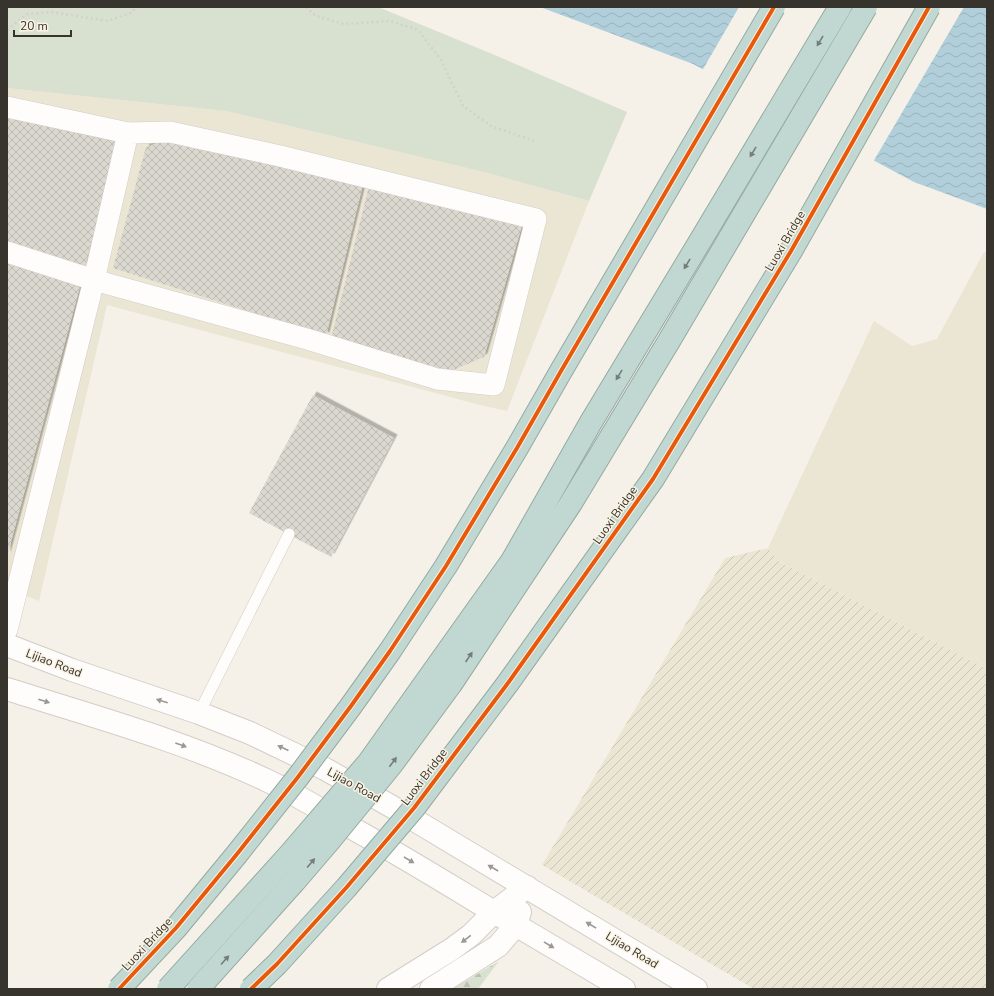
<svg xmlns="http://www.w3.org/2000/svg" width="994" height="996" font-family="'Nunito Sans',sans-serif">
	<defs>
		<pattern id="industrial-furrows" width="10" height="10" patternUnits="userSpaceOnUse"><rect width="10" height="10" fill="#ebe5d4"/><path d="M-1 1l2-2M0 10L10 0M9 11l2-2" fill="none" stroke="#cac5b6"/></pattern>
		<pattern id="forest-firs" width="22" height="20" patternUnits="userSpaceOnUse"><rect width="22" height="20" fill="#d8e0cf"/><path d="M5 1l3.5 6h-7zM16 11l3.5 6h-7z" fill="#bac1b2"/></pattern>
		<pattern id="water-waves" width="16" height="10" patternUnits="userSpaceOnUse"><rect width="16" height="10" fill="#b1cfda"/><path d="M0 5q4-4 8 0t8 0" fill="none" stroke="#99b2bb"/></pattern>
		<pattern id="building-cross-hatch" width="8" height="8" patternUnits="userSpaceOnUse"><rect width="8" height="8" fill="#dbd8d0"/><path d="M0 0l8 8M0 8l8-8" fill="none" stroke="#bdbab3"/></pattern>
		<filter id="shadow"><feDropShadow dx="3.5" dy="-3.5" stdDeviation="0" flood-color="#0004"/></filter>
	</defs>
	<rect width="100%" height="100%" fill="#f5f1e8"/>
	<g fill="#ebe5d4">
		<polygon points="7,88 226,111 484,172 589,201 507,411 480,405 107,305 39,601 7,588"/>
		<polygon points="984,252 987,253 987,669 778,561 768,548 874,321 912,346 937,339"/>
	</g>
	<polygon fill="url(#industrial-furrows)" points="768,548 778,561 987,669 987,989 754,989 542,865 725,558"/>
	<polygon fill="#d8e0cf" points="7,7 378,7 490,53 627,112 589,201 484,172 226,111 7,88"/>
	<polygon fill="url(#forest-firs)" points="499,961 478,989 453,989"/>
	<polygon fill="url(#water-waves)" points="540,7 987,7 987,209 914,182 693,64"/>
	<polygon fill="#f5f1e8" points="739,7 964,7 873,162 702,71"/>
	<g fill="url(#building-cross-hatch)" filter="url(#shadow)">
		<polygon points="7,118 118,139 85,267 7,244"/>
		<polygon points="168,139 363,184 326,336 113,268 146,147"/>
		<polygon points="369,186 522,225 484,357 451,371 331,339"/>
		<polygon points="7,262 80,286 7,556"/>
		<polygon points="313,395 394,438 331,557 249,513"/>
	</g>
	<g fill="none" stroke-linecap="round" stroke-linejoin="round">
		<defs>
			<polyline id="lane" points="199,713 289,534"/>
			<g id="street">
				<polyline points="7,107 128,133"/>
				<polyline points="7,252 94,280 307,339 437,379 494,385 536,219 280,156 170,132 128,133 94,280 7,630"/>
			</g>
			<g id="secondary">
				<polyline points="7,645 72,670 199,713 250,733 325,769 396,809 696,989"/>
				<path d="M 7,689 C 95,717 184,741 268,781 C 300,796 329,815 359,832 C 411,861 462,893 514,924 C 551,946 587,967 624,989"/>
				<polyline points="388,989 452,949 471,935 494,912 527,887"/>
				<polyline points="431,989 498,946 516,925 520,912"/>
			</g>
		</defs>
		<use href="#lane" stroke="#d1cec6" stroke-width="12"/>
		<use href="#street" stroke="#d1cec6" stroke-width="22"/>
		<use href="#secondary" stroke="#d1cec6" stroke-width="24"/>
		<g stroke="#d2d1ce" stroke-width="2.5" stroke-dasharray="2 3" stroke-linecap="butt">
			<polyline points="306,7 316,16 344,24 390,21 418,30 441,60 463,106 491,126 535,141"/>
			<polyline points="7,30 27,14 52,12 108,21 133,12 135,7"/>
		</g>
		<use href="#lane" stroke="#fefdfc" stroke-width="11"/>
		<use href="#street" stroke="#fefdfc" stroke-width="21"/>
		<use href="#secondary" stroke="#fefdfc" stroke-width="22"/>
		<defs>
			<g id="highway-bridge">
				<polyline points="119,989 176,928 237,854 298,777 351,706 390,651 446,566 517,448 561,371 774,7"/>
				<polyline points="168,989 290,854 369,762 512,561 591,422 702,238 840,7"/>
				<polyline points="198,989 294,882 330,840 392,764 451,684 571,503 669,341 866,7"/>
				<polyline points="251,989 277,964 346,888 414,808 508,683 653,479 791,251 929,7"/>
			</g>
		</defs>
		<use href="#highway-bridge" stroke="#94aaa1" stroke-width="24" stroke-linecap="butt"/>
		<use href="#highway-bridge" stroke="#c1d7d1" stroke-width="22"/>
		<defs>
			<g id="cycleway">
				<polyline points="119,989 176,928 237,854 298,777 351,706 390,651 446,566 517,448 561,371 774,7"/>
				<polyline points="251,989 277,964 346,888 414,808 508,683 653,479 791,251 929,7"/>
			</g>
		</defs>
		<use href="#cycleway" stroke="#faf3e3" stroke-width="6"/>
		<use href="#cycleway" stroke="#e8590c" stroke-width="4"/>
	</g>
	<defs><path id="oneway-solid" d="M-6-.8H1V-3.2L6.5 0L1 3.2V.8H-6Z"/></defs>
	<g fill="#757d77">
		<use href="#oneway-solid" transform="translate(820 41) rotate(121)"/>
		<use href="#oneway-solid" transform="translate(753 152) rotate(121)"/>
		<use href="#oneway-solid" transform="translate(687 264) rotate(121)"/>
		<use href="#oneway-solid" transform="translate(619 375) rotate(121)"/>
		<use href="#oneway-solid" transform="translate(469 657) rotate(-56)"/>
		<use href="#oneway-solid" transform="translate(393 762) rotate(-53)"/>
		<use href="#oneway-solid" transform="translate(311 863) rotate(-50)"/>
		<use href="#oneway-solid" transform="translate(225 960) rotate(-48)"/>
	</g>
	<g fill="#9a9895">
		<use href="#oneway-solid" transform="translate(44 701) rotate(18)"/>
		<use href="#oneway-solid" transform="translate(162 701) rotate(-162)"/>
		<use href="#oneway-solid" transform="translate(181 745) rotate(20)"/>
		<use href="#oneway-solid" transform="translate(283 748) rotate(-155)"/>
		<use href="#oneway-solid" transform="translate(409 860) rotate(31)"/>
		<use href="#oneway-solid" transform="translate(493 868) rotate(-150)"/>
		<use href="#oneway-solid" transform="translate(591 925) rotate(-149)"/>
		<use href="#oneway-solid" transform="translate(466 939) rotate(142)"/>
		<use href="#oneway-solid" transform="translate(549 945) rotate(31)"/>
	</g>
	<g text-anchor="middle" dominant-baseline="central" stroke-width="3" stroke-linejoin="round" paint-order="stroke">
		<g font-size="12" fill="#37342e" stroke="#faf3e3">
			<text transform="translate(785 241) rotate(-60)">Luoxi Bridge</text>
			<text transform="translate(615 515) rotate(-55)">Luoxi Bridge</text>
			<text transform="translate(54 663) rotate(21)">Lijiao Road</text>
			<text transform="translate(424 777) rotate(-53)">Luoxi Bridge</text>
			<text transform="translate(354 785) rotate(29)">Lijiao Road</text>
			<text transform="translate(147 944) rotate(-47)">Luoxi Bridge</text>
			<text transform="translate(632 950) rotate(31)">Lijiao Road</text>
		</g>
	</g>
	<rect width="994" height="996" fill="none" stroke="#37342e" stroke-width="16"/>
	<path d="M14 30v6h57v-6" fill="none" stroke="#37342e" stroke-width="2"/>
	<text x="20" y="30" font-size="12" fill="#37342e" stroke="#faf3e3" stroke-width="3" paint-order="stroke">20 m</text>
</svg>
